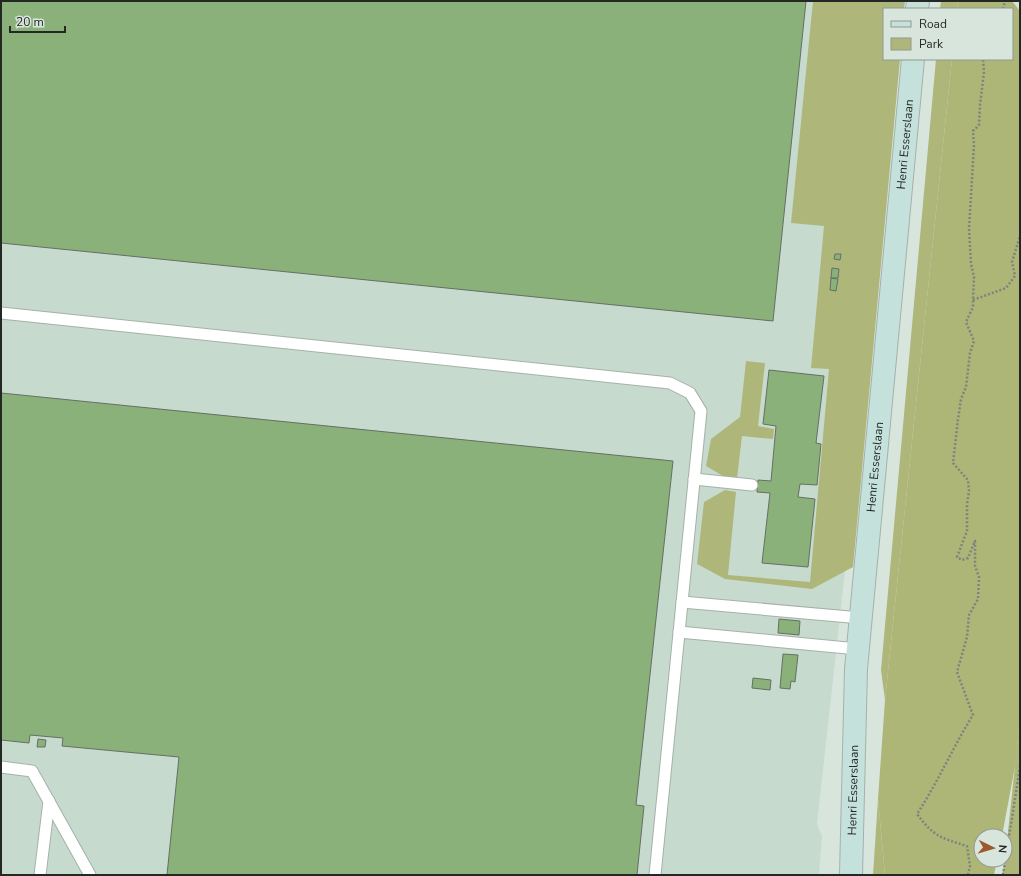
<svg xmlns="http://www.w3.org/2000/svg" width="1021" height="876" font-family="'Nunito Sans',sans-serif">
	<rect width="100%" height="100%" fill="#d8e5dd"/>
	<polygon fill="#c7dace" points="1,1 898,1 884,9 884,59 847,553 817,824 822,836 819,875 1,875"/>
	<g fill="#aeb779">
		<polygon points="813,1 905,1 904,9 884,9 884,59 900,59 853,567 812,589 725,579 697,564 704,502 725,490 736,492 728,575 810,582 829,369 811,368 824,226 791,223"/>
		<polygon points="941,1 958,1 957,9 940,9"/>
		<polygon points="936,59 952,59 885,700 881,670"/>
		<polygon points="746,361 765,363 758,426 774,429 773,439 742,436 737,478 723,476 706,466 711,439 740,417"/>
		<polygon points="1020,718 1020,875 1002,875 1005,860"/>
		<polygon points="878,799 885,875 873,875"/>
	</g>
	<polygon fill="#adb677" points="958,1 1012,1 1020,11 1020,718 1016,761 1002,836 981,836 981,860 997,860 994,875 885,875 878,799 885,700 952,59 1012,59 1012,9 957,9"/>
	<g fill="#8bb17b" stroke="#666e64">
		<polygon points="1,1 806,1 773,321 1,243"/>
		<polygon points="835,254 841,254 840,260 834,259"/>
		<polygon points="832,268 839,269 838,278 831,278"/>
		<polygon points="831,278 838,279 836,291 830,290"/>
		<polygon points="769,370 824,376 816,443 821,444 817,485 800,484 798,497 815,499 808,567 762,563 770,493 757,492 758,480 771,481 776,426 763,424"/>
		<polygon points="1,393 673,461 636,805 644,806 637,875 167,875 179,757 62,746 63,738 30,735 29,743 1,740"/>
		<polygon points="779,619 800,621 799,635 778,633"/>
		<polygon points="783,654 798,655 795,682 791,681 790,689 780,688"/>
		<polygon points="753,678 771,680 770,690 752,688"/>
		<polygon points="38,739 46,740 45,747 37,747"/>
	</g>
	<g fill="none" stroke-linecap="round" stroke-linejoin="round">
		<defs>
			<g id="lane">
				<polyline points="1,313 670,383 690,393 701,411 655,875"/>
				<polyline points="694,479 752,485"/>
				<polyline points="682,602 861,618"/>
				<polyline points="679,632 858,649"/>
				<polyline points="1,767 32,771 90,875"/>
				<polyline points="40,875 49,801"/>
			</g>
			<g id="secondary">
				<polyline points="917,9 918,1"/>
				<path id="s1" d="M 851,875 L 856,669 L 913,59"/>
			</g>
		</defs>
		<use href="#lane" stroke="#a5b1aa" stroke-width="13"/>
		<use href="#secondary" stroke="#a5b1aa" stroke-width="24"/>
		<g stroke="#7c847f" stroke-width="2.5" stroke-dasharray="2 2" stroke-linecap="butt">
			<polyline points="1003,9 1005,1"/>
			<polyline points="973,300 1006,288 1015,276 1012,262 1020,236"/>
			<path d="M 968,875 L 970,866 L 967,846 C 941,838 934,837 917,814 C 938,782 953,747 973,715 L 957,672 L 967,637 L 969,615 L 978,599 L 979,577 L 975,566 L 975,541 L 968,558 L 962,560 L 957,557 L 967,531 L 967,504 L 969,491 L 968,480 L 953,463 L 958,419 L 961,399 L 966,387 L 970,353 L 974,341 L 966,322 L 973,307 L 973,300 L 974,277 L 971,264 L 969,229 L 974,145 L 973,131 L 979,125 L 980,105 L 984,72 L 983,59"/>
			<polyline points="1003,875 1020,767"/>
		</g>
		<use href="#lane" stroke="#fff" stroke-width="11"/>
		<use href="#secondary" stroke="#c4e1dc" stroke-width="22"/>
	</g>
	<g text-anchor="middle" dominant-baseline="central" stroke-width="3" stroke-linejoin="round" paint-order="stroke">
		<g font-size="12" fill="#242825" stroke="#d8e5dd">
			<text stroke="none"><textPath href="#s1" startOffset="733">Henri Esserslaan</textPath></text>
			<text stroke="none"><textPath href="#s1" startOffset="409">Henri Esserslaan</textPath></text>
			<text stroke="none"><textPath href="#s1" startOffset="85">Henri Esserslaan</textPath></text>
		</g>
	</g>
	<rect width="1021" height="876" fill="none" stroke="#242825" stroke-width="4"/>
	<rect x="883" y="8" width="130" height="52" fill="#d8e5dd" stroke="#909993"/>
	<rect x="891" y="21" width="20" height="6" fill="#c4e1dc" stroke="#909993"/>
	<text x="919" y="28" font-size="12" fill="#242825">Road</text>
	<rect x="891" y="38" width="20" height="12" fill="#aeb779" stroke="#909993"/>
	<text x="919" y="48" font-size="12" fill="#242825">Park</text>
	<g transform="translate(993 848) rotate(95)"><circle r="19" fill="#d8e5dd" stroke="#909993"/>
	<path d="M0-3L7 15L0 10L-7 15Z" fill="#9d582d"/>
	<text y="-6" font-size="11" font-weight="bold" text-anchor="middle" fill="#242825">N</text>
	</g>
	<path d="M10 26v6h55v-6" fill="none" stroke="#242825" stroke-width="2"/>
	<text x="16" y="26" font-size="12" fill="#242825" stroke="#d8e5dd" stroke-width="3" paint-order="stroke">20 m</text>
</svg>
